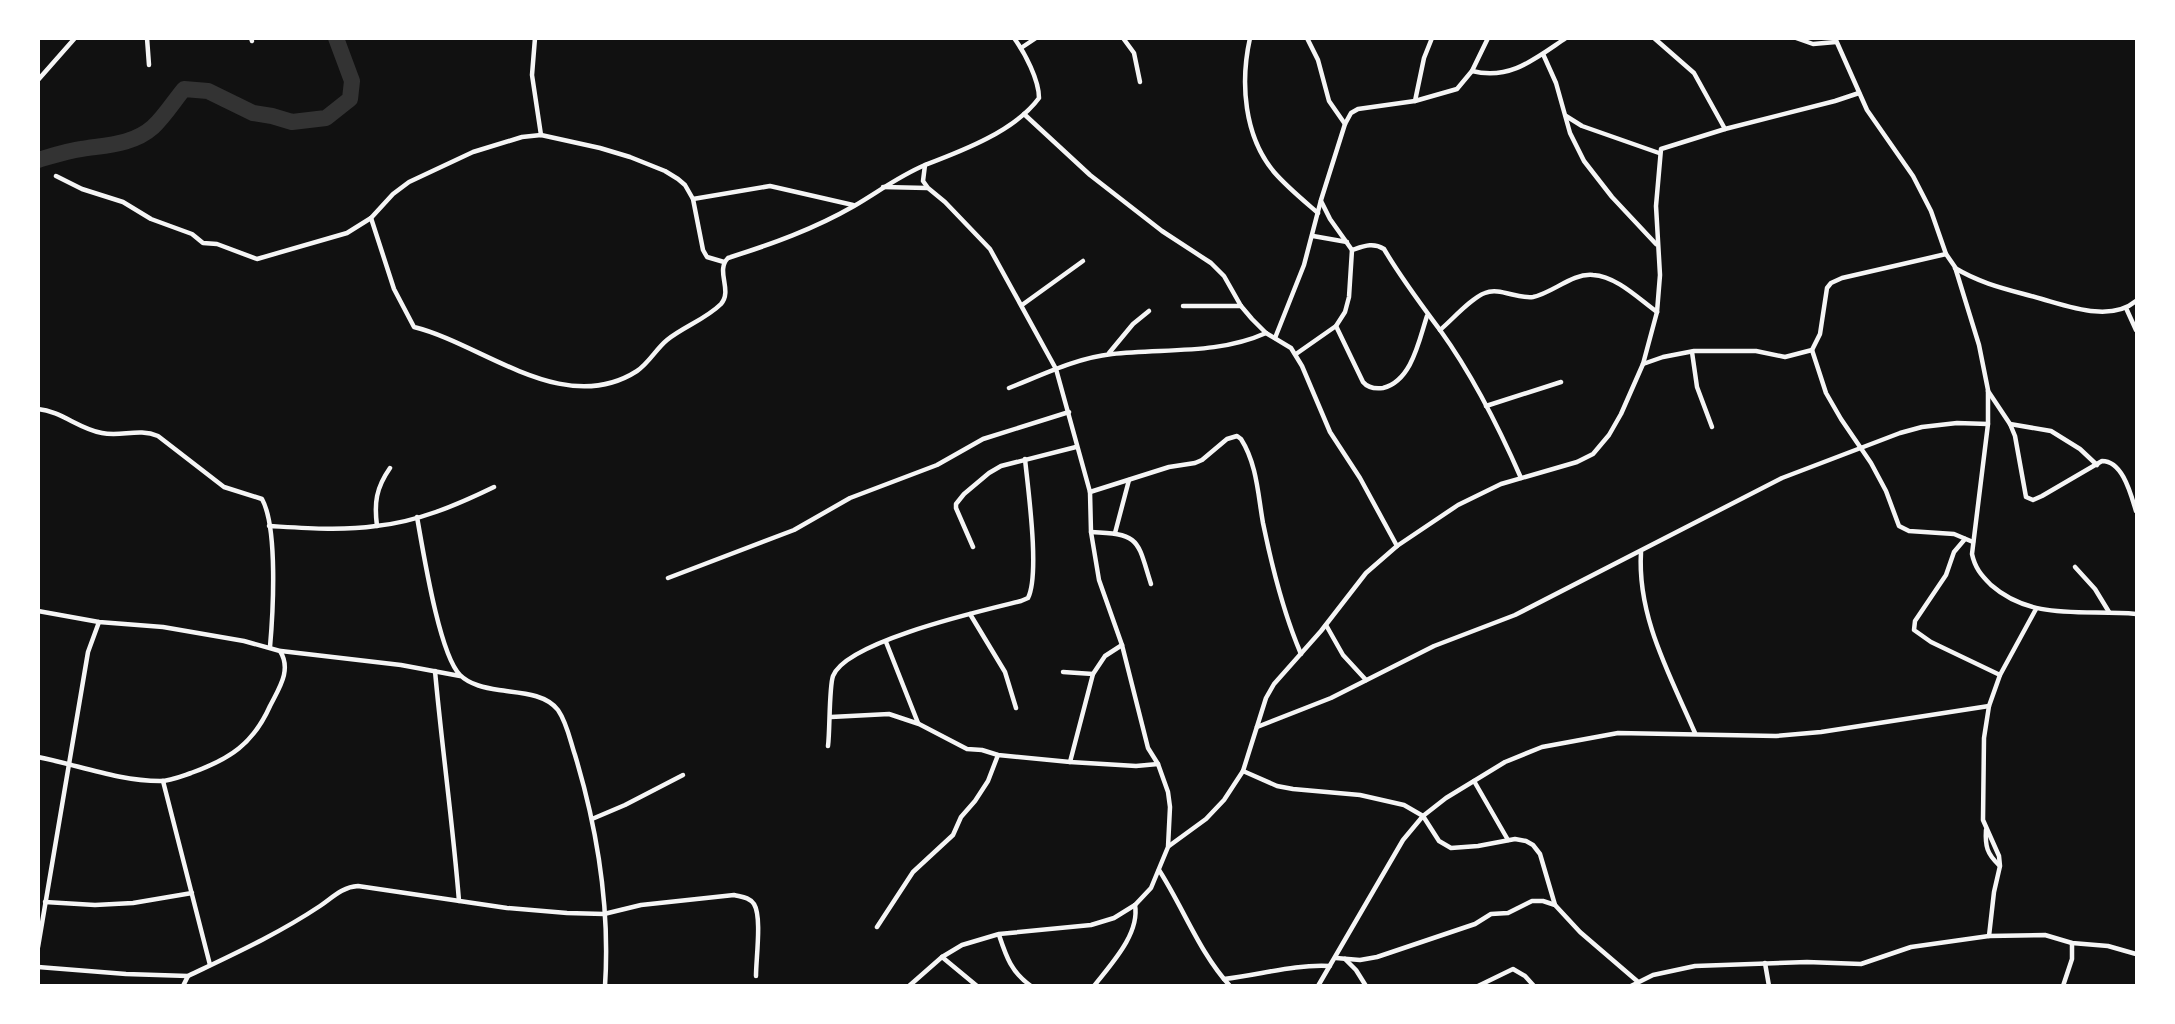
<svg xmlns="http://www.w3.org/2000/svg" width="2175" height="1024" font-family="Signika,sans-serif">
	<rect width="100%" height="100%" fill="#111"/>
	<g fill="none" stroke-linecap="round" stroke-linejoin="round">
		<path stroke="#333" stroke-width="16" d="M 38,160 C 52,156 67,151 81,149 C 105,145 133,145 153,127 C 164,117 174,101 184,89 L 208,91 L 253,113 L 272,116 L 292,122 L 326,118 L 350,99 L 352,81 L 336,38"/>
		<g stroke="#f5f5f5" stroke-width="4.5">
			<polyline points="147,38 149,65"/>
			<polyline points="251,38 252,41"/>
			<polyline points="535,38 532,75 541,135"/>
			<polyline points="1123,38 1134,53 1140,82"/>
			<path d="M 1250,38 C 1240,83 1244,136 1274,172 C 1287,187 1303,200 1318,213"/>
			<polyline points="1307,38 1318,60 1329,101 1345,124"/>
			<polyline points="1654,38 1694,73 1725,129"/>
			<polyline points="1796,38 1813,44 1836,42"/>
			<path d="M 1835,38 L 1867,110 L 1913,176 L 1931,211 L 1946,254 L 1955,267 L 1979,345 L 1988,390 L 1988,424 L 1972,554 C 1975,568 1981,575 1991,585 C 2033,622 2086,609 2136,614"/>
			<polyline points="1021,48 1036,38"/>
			<polyline points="1543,54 1556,83 1570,133 1584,161 1612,197 1656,244"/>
			<path d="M 1472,71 C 1510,81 1536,58 1566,38"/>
			<polyline points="38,80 75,38"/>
			<polyline points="1415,101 1424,58 1432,38"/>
			<polyline points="1024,114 1090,175 1162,231 1211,263 1224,276 1241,306 1252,319 1266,333 1291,348 1302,366 1330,432 1360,478 1397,546"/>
			<polyline points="1566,116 1582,126 1659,153"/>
			<polyline points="56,176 82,189 123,202 151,219 192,234 203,243 217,244 257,259 347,233 371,218 393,194 409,182 473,152 522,137 541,135 600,148 630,157 665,171 678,179 685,185 693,199 703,250 707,257 724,262"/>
			<polyline points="883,187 927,188"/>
			<polyline points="693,199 770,186 853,205"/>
			<path d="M 371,218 L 394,289 L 414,327 C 483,344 564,418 637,371 C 649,363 656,349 667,340 C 683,327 706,319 721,304 C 733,290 715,271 728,258 C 772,244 814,229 854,206 C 878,192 899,176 925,165"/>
			<polyline points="1313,236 1347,242"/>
			<path d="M 1352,250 C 1364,246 1373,242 1384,249 C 1401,278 1420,303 1440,330 C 1471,373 1500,430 1521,478"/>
			<path d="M 1955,268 C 1983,285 2011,290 2042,299 C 2070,307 2111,322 2136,301"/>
			<polyline points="1022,305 1083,261"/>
			<polyline points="1183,306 1241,306"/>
			<polyline points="2126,308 2136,330"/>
			<path d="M 1336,326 L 1363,382 C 1368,388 1375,389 1383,388 C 1412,381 1419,340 1427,316"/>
			<path d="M 1440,330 C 1452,320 1471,298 1485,293 C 1499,287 1517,299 1533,297 C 1553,293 1572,273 1593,275 C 1616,276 1639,299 1657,312"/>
			<polyline points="1275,338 1304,265 1321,200 1345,124 1351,113 1358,109 1415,101 1457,89 1472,71 1488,38"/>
			<polyline points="1812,350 1826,393 1841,419 1871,463 1886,491 1899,526 1909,531 1954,534 1973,542"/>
			<polyline points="1692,352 1697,387 1712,427"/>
			<polyline points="1109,353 1133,324 1149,311"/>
			<polyline points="1296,354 1336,326 1345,312 1349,297 1352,250 1330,219 1321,201"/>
			<polyline points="1643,364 1663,357 1694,351 1756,351 1785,357 1812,350 1820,334 1827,288 1831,283 1842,278 1946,254"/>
			<path d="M 1009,388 C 1042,375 1076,358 1112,354 C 1163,348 1217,355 1266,333"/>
			<path d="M 1988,391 L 2010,424 L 2015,436 L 2026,497 L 2033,500 L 2042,496 L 2102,461 C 2123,461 2131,495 2136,511"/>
			<polyline points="1486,406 1561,382"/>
			<path d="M 38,409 C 61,411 79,429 102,433 C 121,437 139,428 158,436 L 224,487 L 262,499 C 278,528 273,613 270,647"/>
			<polyline points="2010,424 2051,431 2080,449 2097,465"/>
			<path d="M 1090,492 L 1169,467 L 1195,463 L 1202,460 L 1227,439 L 1237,436 L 1241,439 C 1257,464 1258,495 1263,523 C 1272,567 1283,612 1301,654"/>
			<path d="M 417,517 C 423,550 439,654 460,675 C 470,685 486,688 499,690 C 518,693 545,693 558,710 C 567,723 570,740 575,755 C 597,828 610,909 605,986"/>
			<path d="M 269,526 C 304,528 341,531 376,526 C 417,522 457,505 494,487"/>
			<path d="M 377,526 C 374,503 376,488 390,468"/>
			<path d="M 1091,532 C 1141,534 1137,540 1151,584"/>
			<polyline points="1115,533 1129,480"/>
			<polyline points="1965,539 1954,552 1946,575 1915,621 1914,630 1931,642 2000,675"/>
			<polyline points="973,547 956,508 956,504 964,494 989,473 1001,466 1076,447"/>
			<path d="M 1641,552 C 1637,617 1670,675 1695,733"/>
			<polyline points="2075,567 2095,589 2109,612"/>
			<polyline points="668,578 794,530 850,498 937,465 983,439 1069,412"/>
			<path d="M 38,611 L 99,622 L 163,627 L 244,641 L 280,651 C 292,670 279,688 270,706 C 253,744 230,759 191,773 C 182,776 170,781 160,781 C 119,781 78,765 38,757"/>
			<polyline points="970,614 1005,672 1016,708"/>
			<polyline points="1326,625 1343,655 1366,680"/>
			<polyline points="886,642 918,723"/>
			<polyline points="281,651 401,665 460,676"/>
			<path d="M 435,671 C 442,748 453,825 459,901"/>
			<polyline points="1063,672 1093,674"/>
			<polyline points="831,717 889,714 919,724 967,749 982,750 998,755 1070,762 1136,766 1158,764"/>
			<polyline points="1257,727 1331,698 1434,646 1515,615 1782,478 1900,433 1922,427 1957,423 1988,424"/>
			<path d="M 828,746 C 830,731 829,687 833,676 C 846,641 985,610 1021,601 L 1028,598 C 1040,574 1028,489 1025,459"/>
			<polyline points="1070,762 1093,674 1105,656 1122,645"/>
			<polyline points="1243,771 1277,786 1293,789 1360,795 1404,805 1423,816 1439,841 1451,848 1478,846 1515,839 1526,841 1533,845 1540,854 1555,905"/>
			<polyline points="163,781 210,965"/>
			<polyline points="1474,781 1508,840"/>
			<polyline points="592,819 625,805 683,775"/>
			<path d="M 1986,830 C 1985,846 1987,854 1999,865"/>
			<polyline points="1169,846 1206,819 1224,800 1243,771 1266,698 1274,684 1321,631 1366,573 1397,546 1458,505 1501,484 1577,462 1593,454 1609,435 1621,414 1643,364 1657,312 1660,275 1656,206 1661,149 1725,129 1835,101 1859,93"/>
			<path d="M 1159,870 C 1184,909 1199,952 1230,986"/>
			<polyline points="45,902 95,905 133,903 192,893"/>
			<polyline points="877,927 913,872 953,835 961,817 975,801 988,781 998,755"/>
			<path d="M 999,935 C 1006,956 1011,972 1031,986"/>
			<polyline points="1989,936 1994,892 2000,866 1999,856 1983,820 1984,738 1989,706 2000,675 2036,609"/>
			<polyline points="38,947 88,652 99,622"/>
			<polyline points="942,957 977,986"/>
			<polyline points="1336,958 1360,960 1377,957 1475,924 1491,914 1508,913 1532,901 1543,901 1555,905 1580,932 1637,981"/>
			<polyline points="1345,959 1356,970 1366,986"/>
			<polyline points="1765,963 1769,986"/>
			<polyline points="38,967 126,974 188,976"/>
			<path d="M 1224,979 C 1260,975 1294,964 1330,966"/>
			<path d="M 183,986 L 188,976 C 234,954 278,934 320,906 C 332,898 342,887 358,886 L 507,908 L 567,913 L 604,914 L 641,905 L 734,895 C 742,897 749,897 754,904 C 762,917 756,958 756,976"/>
			<path d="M 909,986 L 942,957 L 962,945 L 999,934 L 1091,925 L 1114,918 L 1135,905 L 1151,888 L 1168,847 L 1170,807 L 1168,792 L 1158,764 L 1148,748 L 1122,645 L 1099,580 L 1091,532 L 1090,492 L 1056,369 L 990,249 L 945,202 L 928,188 L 923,181 L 925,165 C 962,151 1015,131 1039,98 C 1039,80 1025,53 1014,38"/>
			<path d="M 1094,986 C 1111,964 1140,934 1135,905"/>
			<polyline points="1318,986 1403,840 1423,816 1446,798 1505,762 1542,747 1618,733 1776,736 1821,732 1989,706"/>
			<polyline points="1478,986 1513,969 1525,976 1534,986"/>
			<polyline points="1631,986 1653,975 1695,966 1807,962 1861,964 1911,947 1989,936 2045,935 2072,943 2108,946 2136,954"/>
			<polyline points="2063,986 2072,959 2072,943"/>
		</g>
	</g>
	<rect width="2175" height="1024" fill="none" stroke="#ffffff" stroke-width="80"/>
</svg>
